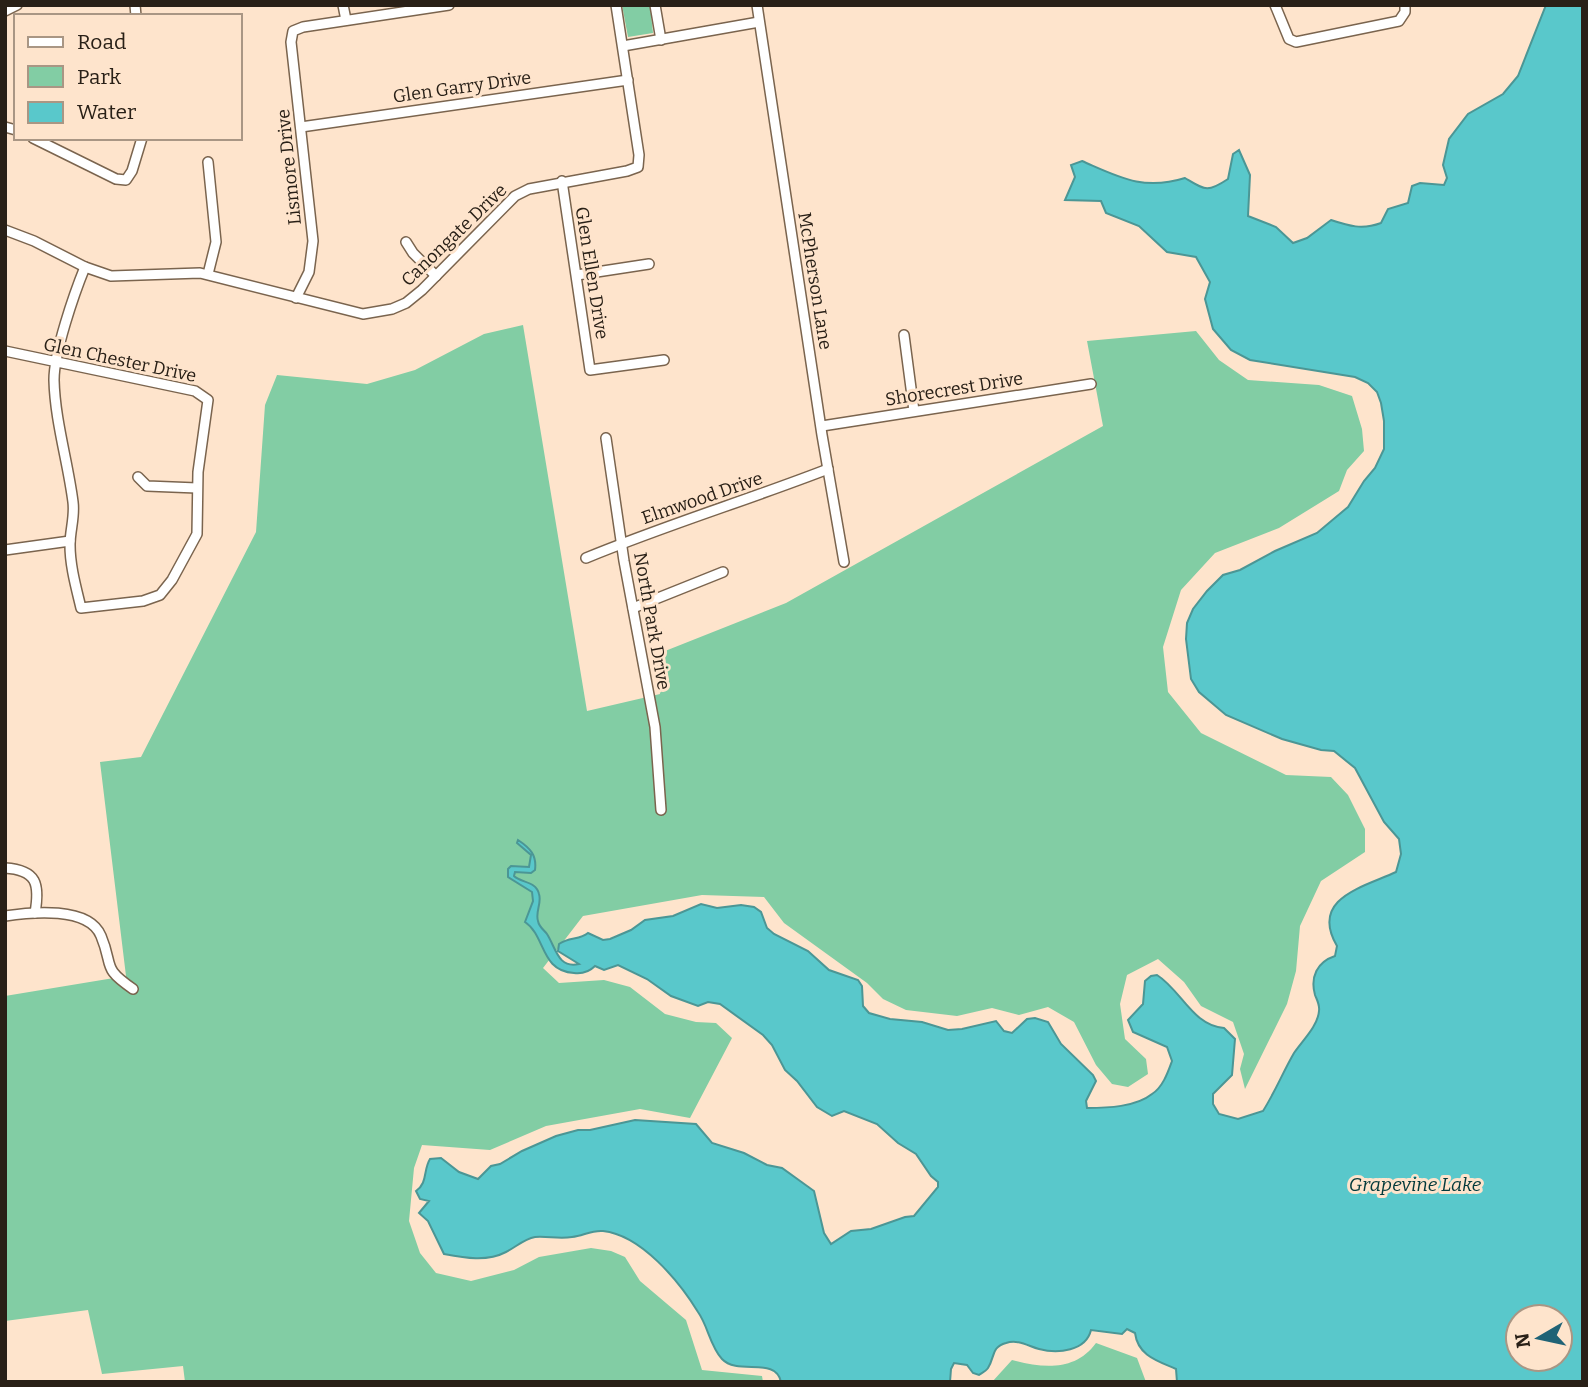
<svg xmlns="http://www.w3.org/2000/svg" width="1588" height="1387" font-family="Bitter,serif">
	<rect width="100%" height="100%" fill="#fee4cc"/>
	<g fill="#82cda4">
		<polygon points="622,5 650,5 653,33 628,37"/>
		<polygon points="523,325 587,711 660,694 655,655 786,603 1103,426 1087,341 1196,331 1219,360 1248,380 1319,385 1352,396 1362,429 1364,451 1347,470 1339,491 1279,528 1215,553 1181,590 1163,647 1168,692 1201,733 1286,775 1331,777 1348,795 1365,829 1365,852 1321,881 1300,926 1296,971 1287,1004 1245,1089 1240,1069 1244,1054 1233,1022 1201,1006 1184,982 1158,959 1127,975 1120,1004 1125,1039 1146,1059 1148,1074 1128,1087 1112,1084 1096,1065 1074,1022 1048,1007 1019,1015 992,1008 957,1016 906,1010 883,999 867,983 784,923 764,897 702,895 583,916 543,968 559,983 604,980 630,987 665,1014 696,1022 716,1023 732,1038 690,1118 640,1109 546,1126 490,1150 422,1145 414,1168 409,1221 420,1253 436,1273 471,1281 514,1270 539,1257 591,1248 611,1251 625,1257 640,1281 686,1320 702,1370 762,1376 763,1382 185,1382 183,1366 102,1374 88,1310 5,1321 5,996 126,976 100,762 141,757 256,532 265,405 277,375 367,384 415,370 484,334"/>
		<path d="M 1096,1343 L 1137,1358 L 1146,1382 L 992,1382 L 1012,1360 C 1042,1368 1075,1372 1096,1343 Z"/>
	</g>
	<path fill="#59c8cb" stroke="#4b9695" stroke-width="2" fill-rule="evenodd" d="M 1546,5 L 1583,5 L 1583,1382 L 1177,1382 L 1176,1369 C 1158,1361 1138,1356 1135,1333 L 1127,1329 L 1122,1334 L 1091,1330 C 1086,1351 1058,1354 1039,1349 C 1028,1346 1018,1339 1006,1343 C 991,1347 995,1357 988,1368 C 986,1371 982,1373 979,1375 L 973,1373 L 967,1365 L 954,1363 L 951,1369 L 950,1382 L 781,1382 C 776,1356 738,1376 722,1359 C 710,1346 708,1326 698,1312 C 679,1281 641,1235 603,1231 C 591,1230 583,1236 572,1237 C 559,1239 547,1236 535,1237 C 524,1239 516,1247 506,1252 C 487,1262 465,1258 444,1254 L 428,1221 L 419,1213 L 429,1201 L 420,1199 L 416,1191 C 428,1183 423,1170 430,1159 L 441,1158 L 459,1172 L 478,1179 L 491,1166 L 500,1164 L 522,1151 L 556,1136 L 578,1130 L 590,1130 L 635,1120 L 696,1124 L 712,1143 L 744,1153 L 767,1165 L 782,1168 L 814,1191 L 824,1233 L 831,1244 L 851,1231 L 871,1229 L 905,1217 L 914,1216 L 938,1187 L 938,1182 L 931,1176 L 916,1154 L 898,1143 L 877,1124 L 844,1111 L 832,1116 L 817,1107 L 797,1081 L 785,1070 L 772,1045 L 763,1035 L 720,1004 L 708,1002 L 698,1006 L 671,996 L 647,979 L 618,965 L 604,970 L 595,966 C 589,972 582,974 574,973 C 540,971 546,936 525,922 L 533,901 L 532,892 L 508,877 L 508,869 L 511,866 L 529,867 L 531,855 L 517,843 L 518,840 C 530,848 537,855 535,870 L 531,873 L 515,872 L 514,876 C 521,883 536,881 539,894 C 542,903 535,912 538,921 C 539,927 544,930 547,934 C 556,948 558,969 579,964 L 558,951 L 559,944 C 569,937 580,940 588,933 L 603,940 L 610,939 L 631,930 L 645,920 L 673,916 L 701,904 L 717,908 L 741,905 L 754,907 L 761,912 L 767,928 L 774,934 L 808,951 L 829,970 L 858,980 L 862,986 L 863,1006 L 869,1013 L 890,1019 L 922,1022 L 948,1030 L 962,1029 L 996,1021 L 1004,1031 L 1012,1033 L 1027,1019 L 1035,1018 L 1048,1022 L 1061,1044 L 1093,1075 L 1096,1081 L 1086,1101 L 1087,1108 C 1107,1108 1136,1107 1152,1094 C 1163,1087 1168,1072 1172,1061 L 1167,1047 L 1133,1032 L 1128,1020 L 1143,1004 L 1145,981 L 1151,976 L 1157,975 C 1181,990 1193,1026 1224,1028 L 1235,1039 L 1232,1075 L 1213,1094 L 1213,1104 L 1219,1114 L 1238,1119 L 1263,1111 C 1275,1092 1283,1072 1294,1053 C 1302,1041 1318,1026 1319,1011 C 1320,1005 1317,1000 1315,995 C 1310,977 1317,962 1335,956 L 1337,946 C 1309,898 1364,887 1396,872 L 1401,854 L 1399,839 L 1384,822 L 1355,768 L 1334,751 L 1321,750 L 1282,739 L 1226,715 L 1199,692 L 1191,679 L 1186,639 L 1187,623 L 1193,609 L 1207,591 L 1223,575 L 1240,570 L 1275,551 L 1317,533 L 1348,507 L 1364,481 L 1375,468 L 1384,449 L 1384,421 L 1381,403 L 1377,392 L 1368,383 L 1355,377 L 1250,360 L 1231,350 L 1213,329 L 1205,299 L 1210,282 L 1196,257 L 1167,252 L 1139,226 L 1106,213 L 1101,201 L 1065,200 L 1075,177 L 1071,165 L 1082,161 C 1119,177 1143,191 1185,178 C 1205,190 1207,193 1228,179 L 1233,154 L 1239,150 L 1250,175 L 1248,216 L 1276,227 L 1293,243 L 1307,238 L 1331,220 C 1349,226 1362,230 1381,223 L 1388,209 L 1408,203 L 1412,186 L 1420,183 L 1444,185 L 1447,178 L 1443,165 L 1449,139 L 1468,114 L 1503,94 L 1518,76 ZM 1518,1317 L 1560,1317 L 1560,1359 L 1518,1359 Z"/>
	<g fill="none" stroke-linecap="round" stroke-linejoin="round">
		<defs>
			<g id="street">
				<polyline points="135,5 136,16"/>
				<polyline points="343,5 346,20"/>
				<polyline points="655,5 661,40"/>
				<polyline points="757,5 822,435 844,562"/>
				<polyline points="1275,5 1289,39 1296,42 1399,21 1405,12 1405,5"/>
				<polyline points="5,11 17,5"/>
				<polyline points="623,46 759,22"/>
				<polyline points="5,127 16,130"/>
				<polyline points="301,127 628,80"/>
				<polyline points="33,138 116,179 126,180 132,171 142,138"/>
				<polyline points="208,162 216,242 208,274"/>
				<polyline points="562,181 590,370 664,360"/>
				<polyline points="5,230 34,241 85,267 111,276 200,273 363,314 392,309 406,303 422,290 515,196 529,189 627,171 638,167 639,155 616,5"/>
				<polyline points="406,242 413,253 436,276"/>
				<polyline points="577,275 649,264"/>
				<polyline points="296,298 309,272 313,241 291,42 293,31 303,27 449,5"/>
				<polyline points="904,335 914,411"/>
				<path d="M 5,351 L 195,391 L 208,400 L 198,472 L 197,534 L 172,580 L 160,595 L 143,601 L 81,608 C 76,587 70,566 70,545 C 70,530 75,517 73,502 C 68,462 55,421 54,380 C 54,352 74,294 85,267"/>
				<polyline points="822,426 1091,384"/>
				<polyline points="606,438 624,561 655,727 661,810"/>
				<polyline points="138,477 147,486 197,488"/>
				<polyline points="5,550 70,541"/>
				<path d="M 586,558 C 666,525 748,500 828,469"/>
				<polyline points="633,608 723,572"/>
				<path d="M 5,868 C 37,870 40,884 35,913"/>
				<path d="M 5,916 C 31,912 89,906 101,936 C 114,967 101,967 133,989"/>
			</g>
		</defs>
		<use href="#street" stroke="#7a644e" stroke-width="12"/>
		<use href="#street" stroke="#fff" stroke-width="9"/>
	</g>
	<g text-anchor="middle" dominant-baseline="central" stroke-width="6" stroke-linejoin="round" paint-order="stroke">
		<g font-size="18" fill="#292017" stroke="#fee4cc">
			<text transform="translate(462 87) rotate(-8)">Glen Garry Drive</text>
			<text transform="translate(289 167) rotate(-96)">Lismore Drive</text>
			<text transform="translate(454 235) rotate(-44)">Canongate Drive</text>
			<text transform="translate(592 273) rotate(81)">Glen Ellen Drive</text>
			<text transform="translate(815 281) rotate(81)">McPherson Lane</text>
			<text transform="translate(120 360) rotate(12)">Glen Chester Drive</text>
			<text transform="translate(954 389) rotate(-9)">Shorecrest Drive</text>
			<text transform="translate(702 498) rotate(-19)">Elmwood Drive</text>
			<text transform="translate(652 621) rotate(80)">North Park Drive</text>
		</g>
		<g font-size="19" font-style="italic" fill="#02393b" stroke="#fee4cc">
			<text x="1415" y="1184">Grapevine Lake</text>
		</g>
	</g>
	<rect width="1588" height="1387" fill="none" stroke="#292017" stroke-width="14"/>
	<rect x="14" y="14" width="228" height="126" fill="#fee4cc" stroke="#a99684" stroke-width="2"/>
	<rect x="28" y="37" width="35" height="10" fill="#ffffff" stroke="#a99684" stroke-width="2"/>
	<text x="77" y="49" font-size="21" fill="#292017">Road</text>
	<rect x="28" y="66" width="35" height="21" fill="#82cda4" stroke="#a99684" stroke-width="2"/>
	<text x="77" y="84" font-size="21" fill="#292017">Park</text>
	<rect x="28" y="102" width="35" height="21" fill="#59c8cb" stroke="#a99684" stroke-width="2"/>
	<text x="77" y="119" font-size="21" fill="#292017">Water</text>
	<g transform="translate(1539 1338) rotate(261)"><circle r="33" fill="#fee4cc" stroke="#a99684" stroke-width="2"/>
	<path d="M0-5L12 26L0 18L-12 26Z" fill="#206376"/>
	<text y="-10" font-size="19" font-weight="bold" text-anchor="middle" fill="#292017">N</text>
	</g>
</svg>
